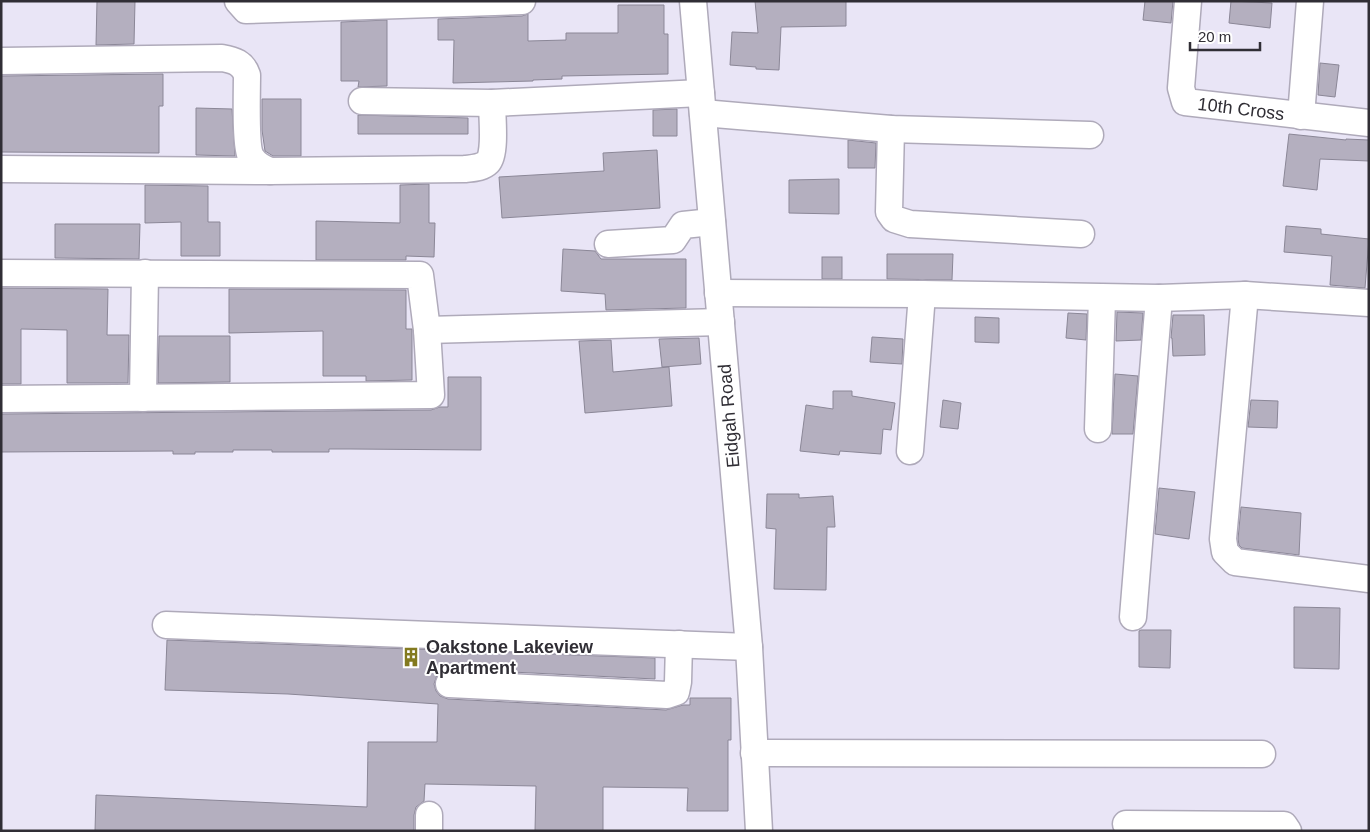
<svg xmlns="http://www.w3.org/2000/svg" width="1370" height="832" font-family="Helvetica,sans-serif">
	<rect width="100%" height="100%" fill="#e9e5f6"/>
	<g fill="#b4afbf" stroke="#8b8797">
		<polygon points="97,1 135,1 134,44 96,45"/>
		<polygon points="755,1 846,1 846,26 781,27 779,70 756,69 756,67 730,65 732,32 758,33"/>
		<polygon points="1145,1 1173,1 1171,23 1143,20"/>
		<polygon points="1231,1 1272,3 1270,28 1229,23"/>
		<polygon points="618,5 664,5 664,34 668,34 668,74 562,76 562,79 533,80 533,81 453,83 454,40 438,40 438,19 522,16 528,14 528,41 566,40 566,33 618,33"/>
		<polygon points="387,20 387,86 358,87 359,81 341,81 341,22"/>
		<polygon points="1320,63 1339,65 1335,97 1318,95"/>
		<polygon points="163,74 163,106 159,106 159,153 1,152 1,76"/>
		<polygon points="262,99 301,99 301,156 273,156 265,151 262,130"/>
		<polygon points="196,108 232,109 235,156 196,155"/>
		<polygon points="677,109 677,136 653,136 653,110"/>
		<polygon points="358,115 468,118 468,134 358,134"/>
		<polygon points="1289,134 1346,140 1346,139 1369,140 1369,161 1320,159 1317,190 1283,186"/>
		<polygon points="848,140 876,143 875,168 848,168"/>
		<polygon points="657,150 660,208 502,218 499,177 604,171 603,153"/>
		<polygon points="839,179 839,214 789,213 789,180"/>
		<polygon points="429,184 429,223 435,223 434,257 406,256 406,260 316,260 316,221 400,223 400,185"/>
		<polygon points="145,185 208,186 208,222 220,222 220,256 181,256 181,222 145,223"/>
		<polygon points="55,224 140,224 139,259 55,258"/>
		<polygon points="1286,226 1321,229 1321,234 1369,239 1365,288 1330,285 1332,256 1284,252"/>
		<polygon points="563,249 595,251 601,259 686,259 686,308 606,310 605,294 561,291"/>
		<polygon points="887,254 953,254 952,280 887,279"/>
		<rect x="822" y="257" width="20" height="22"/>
		<polygon points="1,288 108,289 107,335 129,335 128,383 67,383 67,330 21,329 21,384 1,384"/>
		<polygon points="229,289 406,290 406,329 412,329 412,380 366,381 366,376 323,376 323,331 229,333"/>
		<polygon points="1117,312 1143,313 1141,340 1116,341"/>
		<polygon points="1068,313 1087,314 1086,340 1066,338"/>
		<polygon points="1173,315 1204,315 1205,355 1173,356 1172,338 1171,338"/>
		<polygon points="975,317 999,318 999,343 975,342"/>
		<polygon points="159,336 230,336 230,382 158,383"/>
		<polygon points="872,337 903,339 902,364 870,362"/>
		<polygon points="699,338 701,364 662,367 659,339"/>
		<polygon points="611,340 613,372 669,367 672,406 585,413 579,341"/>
		<polygon points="1115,374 1138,376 1133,434 1112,434"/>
		<polygon points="448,377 481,377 481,450 351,449 329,449 329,452 272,452 272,450 233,450 233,452 195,452 195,454 173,454 173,451 1,452 1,414 431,410 440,407 448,407"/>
		<polygon points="833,391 852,391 852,396 895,403 891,430 883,429 881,454 840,451 839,455 800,451 806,405 833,409"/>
		<polygon points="943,400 961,403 958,429 940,427"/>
		<polygon points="1251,400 1278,401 1277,428 1248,427"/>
		<polygon points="1159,488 1195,492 1189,539 1155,534"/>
		<polygon points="767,494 799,494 799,498 833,496 835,527 827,527 826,590 774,589 776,529 766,528"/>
		<polygon points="1241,507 1301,513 1299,555 1242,548 1239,545 1238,539"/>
		<polygon points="1294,607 1340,608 1339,669 1294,668"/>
		<polygon points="1141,630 1171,630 1170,668 1139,667 1139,631"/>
		<polygon points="167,640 655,658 655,679 450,669 443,670 437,675 434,684 436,691 440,696 448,699 666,710 683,705 690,705 690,698 731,698 731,740 728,740 728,811 687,811 688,788 603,787 603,831 535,831 536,786 425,784 424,801 416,807 414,815 414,831 95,831 96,795 367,807 368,742 437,742 438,704 288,694 165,690"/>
	</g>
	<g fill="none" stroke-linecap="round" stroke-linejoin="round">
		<defs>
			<g id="minor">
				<polyline points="238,1 246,10 522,1"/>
				<polyline points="693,1 749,647 759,831"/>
				<polyline points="1188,1 1181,88 1185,102 1369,123"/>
				<path d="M 1,61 L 222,58 C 234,60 243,63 247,75 C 247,91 245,146 251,157 C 256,165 262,168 270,171 L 465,169 C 473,168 482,168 488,162 C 496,154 492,115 492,103"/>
				<polyline points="362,101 492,103 701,93"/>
				<polyline points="703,113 891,129 1090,135"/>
				<polyline points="1301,116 1310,1"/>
				<polyline points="891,129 889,212 894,219 910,224 1081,234"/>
				<polyline points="1,169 270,171"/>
				<polyline points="608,244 673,240 683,225 712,222"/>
				<polyline points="1,273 420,275 427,330 721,322"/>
				<polyline points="718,293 922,294 1159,298 1245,295 1369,303"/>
				<polyline points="1245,295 1223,539 1225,552 1235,562 1369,579"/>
				<polyline points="143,398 145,273"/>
				<polyline points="1,399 431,395 427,330"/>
				<polyline points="1098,429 1102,298"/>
				<polyline points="910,451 922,294"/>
				<polyline points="1133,617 1159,298"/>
				<polyline points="166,625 749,647"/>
				<polyline points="449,684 667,695 676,692 678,682 679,644"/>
				<polyline points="754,753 1262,754"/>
				<polyline points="1126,824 1284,825 1288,831"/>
				<polyline points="429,831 429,815"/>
			</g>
		</defs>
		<use href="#minor" stroke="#afaaba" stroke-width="29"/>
		<use href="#minor" stroke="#fff" stroke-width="26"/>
	</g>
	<defs>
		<symbol id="building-bare" viewBox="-9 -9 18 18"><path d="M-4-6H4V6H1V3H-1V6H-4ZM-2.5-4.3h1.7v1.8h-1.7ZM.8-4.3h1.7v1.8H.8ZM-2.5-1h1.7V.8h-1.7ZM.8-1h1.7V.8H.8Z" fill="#837a1f" stroke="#fff" stroke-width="2.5" paint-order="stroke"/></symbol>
	</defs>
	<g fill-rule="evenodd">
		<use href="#building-bare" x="397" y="643" width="28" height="28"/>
	</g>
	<g text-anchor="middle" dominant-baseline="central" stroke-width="4" stroke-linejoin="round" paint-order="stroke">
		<g font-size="18" fill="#302e35" stroke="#fff">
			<text transform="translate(1241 109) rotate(7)">10th Cross</text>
			<text transform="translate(729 416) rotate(-95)">Eidgah Road</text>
		</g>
		<g font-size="18" font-weight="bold" fill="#302e35" stroke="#fff" text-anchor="start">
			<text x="426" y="647">Oakstone Lakeview<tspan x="426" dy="21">Apartment</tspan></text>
		</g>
	</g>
	<rect width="1370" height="832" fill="none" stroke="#302e35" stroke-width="5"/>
	<path d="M1190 42v8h70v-8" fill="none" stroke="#302e35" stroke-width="2.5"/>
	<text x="1198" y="42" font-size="15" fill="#302e35" stroke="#ffffff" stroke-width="4" paint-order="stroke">20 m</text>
</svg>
